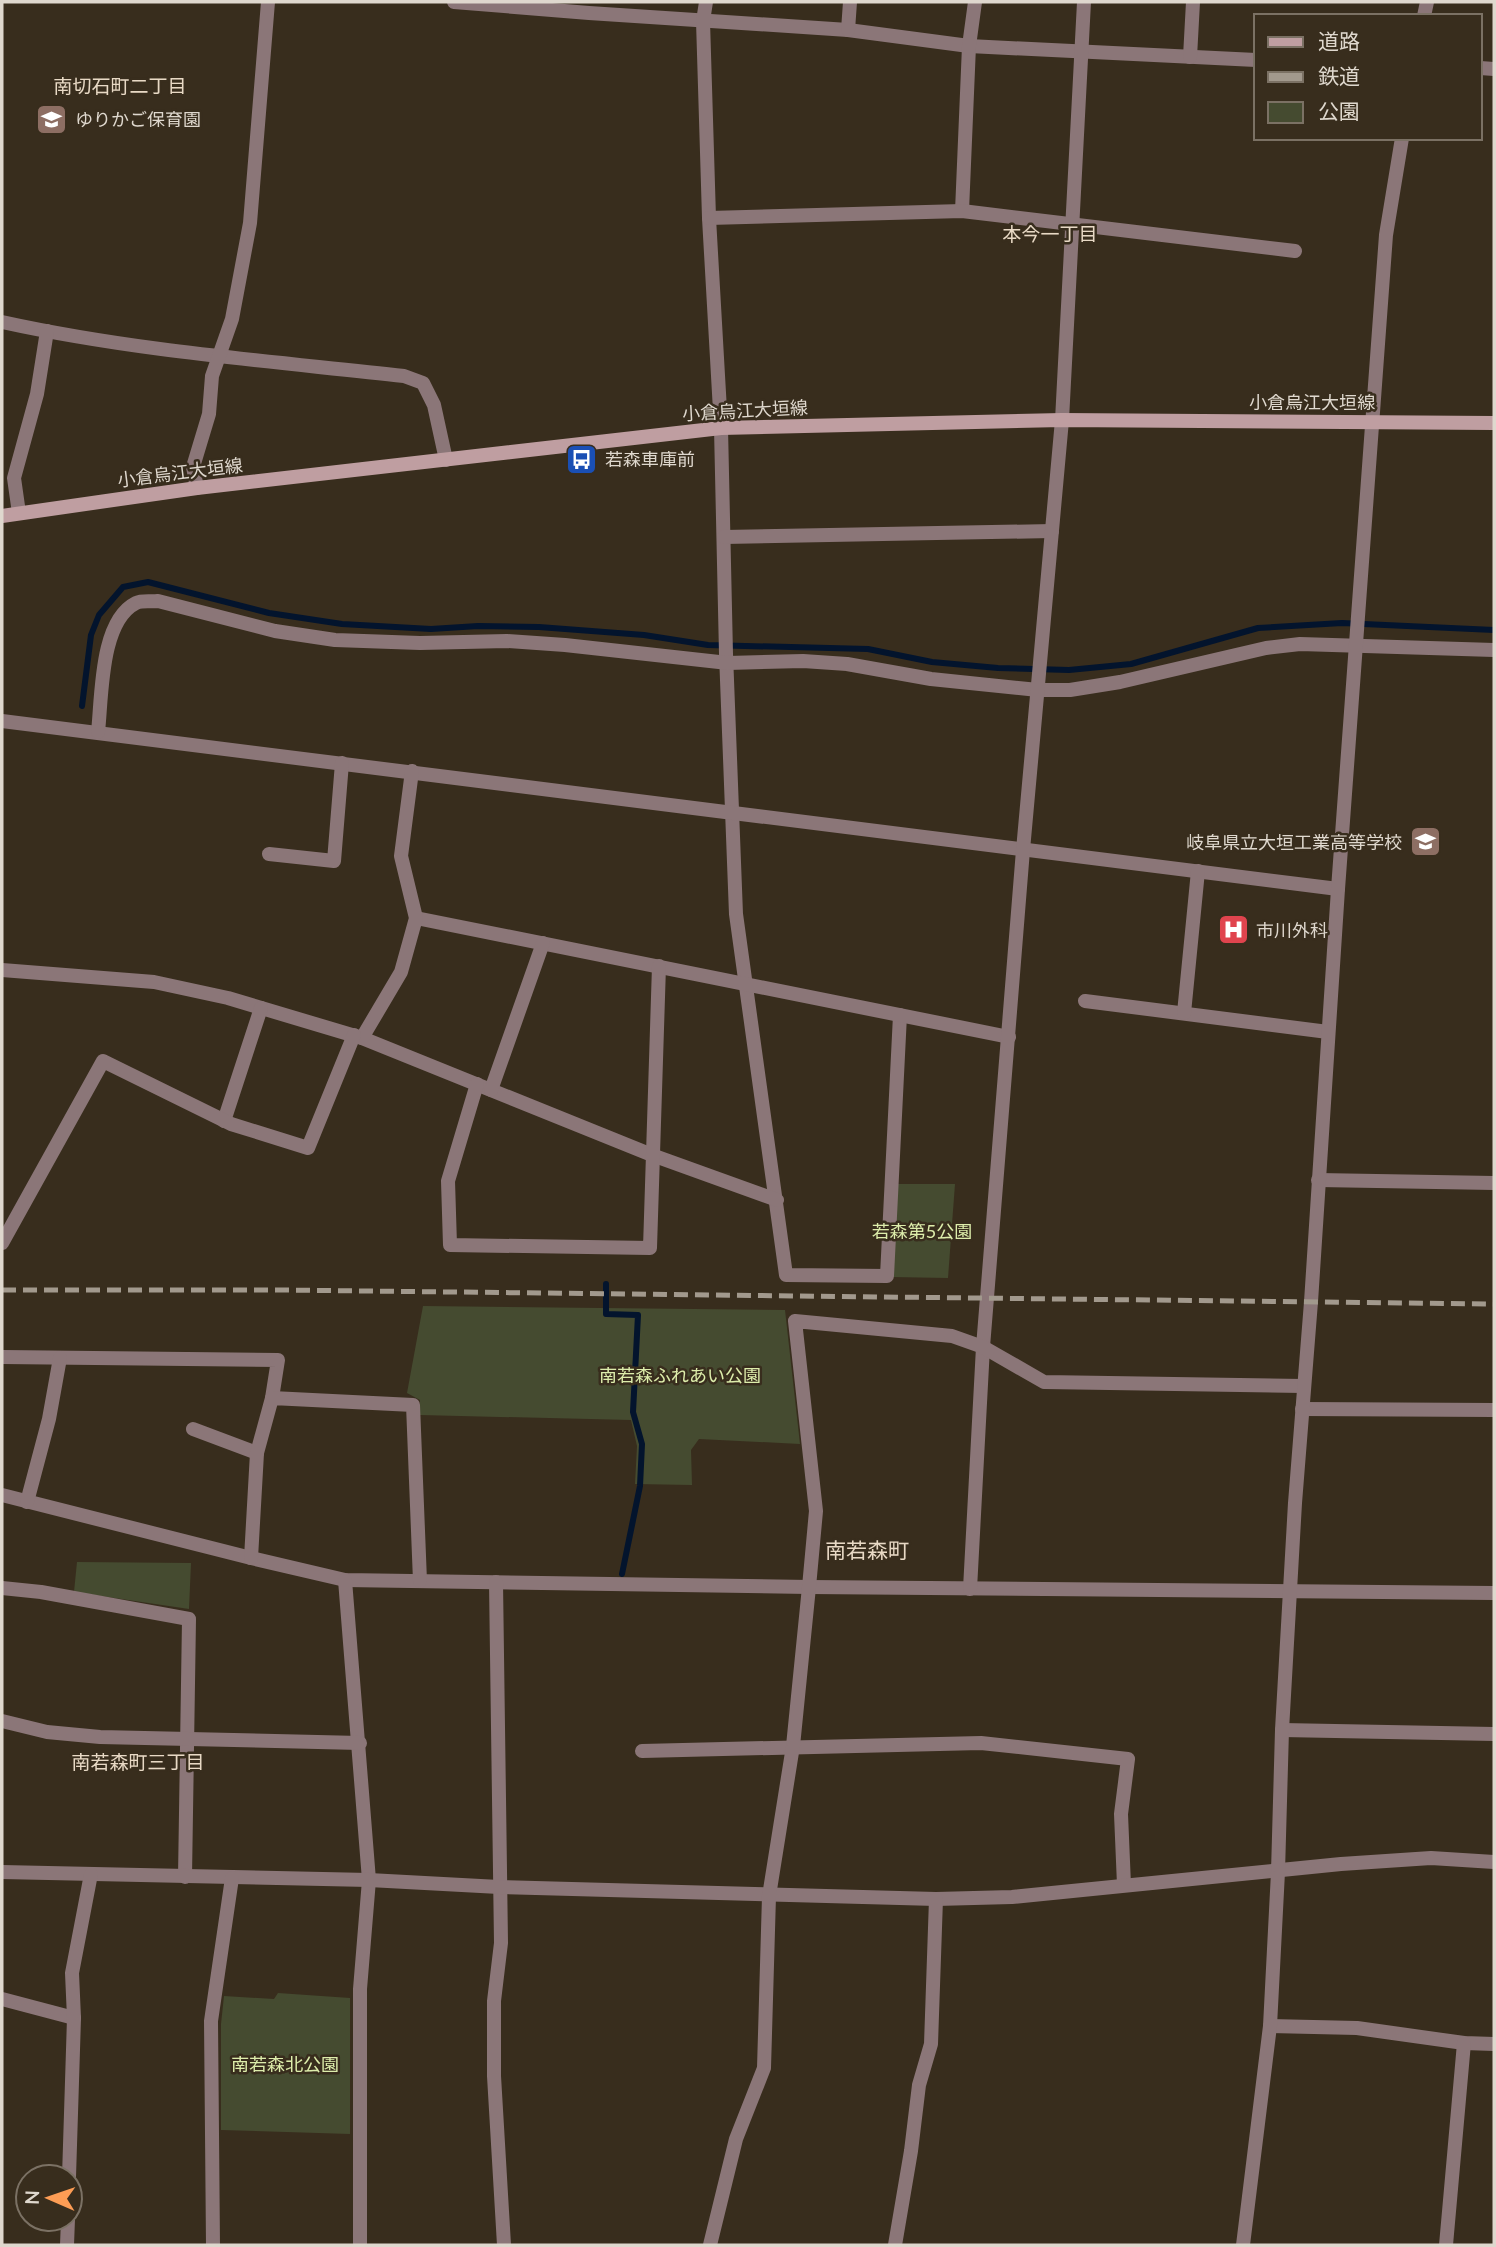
<svg xmlns="http://www.w3.org/2000/svg" width="1496" height="2247" font-family="Lato,'Noto Sans JP',sans-serif">
	<rect width="100%" height="100%" fill="#382d1d"/>
	<g fill="#454b30">
		<polygon points="896,1184 955,1184 948,1278 891,1277"/>
		<polygon points="423,1306 785,1310 800,1444 699,1439 691,1450 692,1485 635,1484 637,1446 631,1420 420,1415 420,1400 407,1393"/>
		<polygon points="77,1562 191,1563 189,1609 74,1592"/>
		<polygon points="278,1993 350,1998 350,2134 221,2130 221,2024 224,1996 274,1999"/>
	</g>
	<g fill="none" stroke-linecap="round" stroke-linejoin="round">
		<g stroke="#03142d" stroke-width="6">
			<polyline points="82,706 91,635 99,615 123,587 148,582 269,613 342,624 431,629 478,626 539,627 644,635 708,645 868,649 932,662 998,668 1069,670 1131,664 1258,628 1342,623 1494,630"/>
			<polyline points="606,1284 606,1314 638,1315 633,1412 642,1444 640,1486 622,1574"/>
		</g>
		<g stroke="#8b7678" stroke-width="14">
			<polyline points="454,2 589,13 848,30 969,46 1256,60"/>
			<polyline points="706,2 703,21 709,218 721,428 726,654 736,914 786,1275 887,1276 900,1015"/>
			<polyline points="1424,16 1427,2"/>
			<polyline points="848,30 850,2"/>
			<polyline points="1190,57 1193,2"/>
			<polyline points="1480,68 1494,69"/>
			<polyline points="962,211 969,46 975,2"/>
			<polyline points="709,218 962,211 1295,251"/>
			<path d="M 2,322 C 134,351 270,361 404,376 L 423,383 L 434,405 L 446,460"/>
			<polyline points="197,488 193,467 209,414 212,376 232,319 250,223 268,2"/>
			<polyline points="19,513 14,478 37,394 47,331"/>
			<polyline points="724,537 1052,531"/>
			<polyline points="2,721 1338,889"/>
			<path d="M 98,732 C 102,696 100,621 136,603 C 142,600 151,602 158,601 L 275,631 L 335,640 L 420,643 L 507,641 L 565,645 L 728,663 L 803,661 L 847,664 L 931,679 L 1038,690 L 1070,690 L 1120,682 L 1266,648 L 1300,644 L 1494,650"/>
			<polyline points="269,854 334,861 342,763"/>
			<polyline points="416,918 1009,1037"/>
			<polyline points="2,970 154,982 228,998 362,1038 652,1155 777,1200"/>
			<polyline points="1085,1001 1328,1032"/>
			<polyline points="1184,1013 1198,871"/>
			<polyline points="362,1038 401,972 416,918 401,856 412,771"/>
			<polyline points="477,1084 448,1181 450,1245 650,1248 659,966"/>
			<polyline points="491,1090 543,943"/>
			<polyline points="224,1121 261,1008"/>
			<polyline points="1318,1180 1494,1183"/>
			<polyline points="2,1243 103,1061 231,1124 308,1148 354,1035"/>
			<polyline points="2,1357 278,1360 272,1398"/>
			<polyline points="1302,1409 1494,1410"/>
			<polyline points="193,1429 257,1453"/>
			<polyline points="2,1495 251,1558 345,1580 809,1587 1494,1593"/>
			<polyline points="27,1502 49,1419 60,1358"/>
			<polyline points="251,1558 257,1453 272,1398 413,1405 420,1581"/>
			<polyline points="345,1580 369,1880 360,1989 360,2245"/>
			<polyline points="496,1582 501,1943 494,2001 494,2076 504,2245"/>
			<polyline points="2,1588 41,1592 189,1619 185,1877"/>
			<polyline points="970,1589 983,1347 1023,850 1062,420 1084,2"/>
			<polyline points="2,1721 47,1732 100,1737 360,1743"/>
			<polyline points="1282,1730 1494,1734"/>
			<polyline points="642,1751 981,1743 1128,1759 1121,1814 1124,1885"/>
			<polyline points="2,1872 369,1880 499,1887 936,1899 1012,1897 1341,1864 1431,1858 1494,1862"/>
			<polyline points="2,1999 74,2018"/>
			<polyline points="1270,2026 1357,2028 1464,2043 1494,2044"/>
			<polyline points="69,2177 74,2018 72,1973 91,1874"/>
			<polyline points="67,2245 68,2219"/>
			<polyline points="213,2245 211,2021 232,1878"/>
			<polyline points="710,2245 736,2139 764,2068 769,1896 793,1746 809,1587 816,1511 795,1321 952,1336 983,1347 1044,1382 1303,1386"/>
			<polyline points="895,2245 911,2151 919,2085 931,2044 936,1899"/>
			<polyline points="1243,2245 1270,2026 1278,1872 1282,1730 1295,1503 1311,1302 1338,889 1386,235 1402,138"/>
			<polyline points="1446,2245 1464,2043"/>
		</g>
		<polyline stroke="#bf9ea1" stroke-width="14" points="2,516 197,488 721,428 1062,420 1494,423"/>
		<polyline stroke="#a2998d" stroke-width="5" stroke-dasharray="14 7" stroke-linecap="butt" points="2,1290 280,1290 1494,1304"/>
	</g>
	<defs>
		<symbol id="school-square" viewBox="-11 -11 22 22"><rect x="-9" y="-9" width="18" height="18" rx="4" fill="#8d6e63" stroke="#382d1d"/><path d="M0-5L7-2L0 1L-7-2ZM-4 1L0 2.5L4 1V4Q0 6-4 4Z" fill="#fff"/></symbol>
		<symbol id="bus-square" viewBox="-11 -11 22 22"><rect x="-9" y="-9" width="18" height="18" rx="4" fill="#1a4fb4" stroke="#382d1d"/><path d="M-5-6H5V4H4V6H2V4H-2V6H-4V4H-5ZM-3.5-4V0h7V-4ZM-3.5 1.2v1.5H-2V1.2ZM2 1.2v1.5H3.5V1.2Z" fill="#fff"/></symbol>
		<symbol id="hospital-square" viewBox="-11 -11 22 22"><rect x="-9" y="-9" width="18" height="18" rx="4" fill="#e0444e" stroke="#382d1d"/><path d="M-5-5h3v3.5h4V-5h3V5h-3V1.5h-4V5h-3Z" fill="#fff"/></symbol>
	</defs>
	<g fill-rule="evenodd">
		<use href="#school-square" x="34" y="102" width="35" height="35"/>
		<use href="#bus-square" x="564" y="442" width="35" height="35"/>
		<use href="#school-square" x="1408" y="824" width="35" height="35"/>
		<use href="#hospital-square" x="1216" y="912" width="35" height="35"/>
	</g>
	<g text-anchor="middle" dominant-baseline="central" stroke-width="5" stroke-linejoin="round" paint-order="stroke">
		<g font-size="18" fill="#dfd8ce" stroke="#382d1d" text-anchor="start">
			<text x="75" y="119">ゆりかご保育園</text>
			<text x="605" y="459">若森車庫前</text>
			<text x="1402" y="842" text-anchor="end">岐阜県立大垣工業高等学校</text>
			<text x="1256" y="930">市川外科</text>
		</g>
		<g font-size="18" fill="#dfd8ce" stroke="#382d1d">
			<text x="1312" y="402">小倉烏江大垣線</text>
			<text transform="translate(745 410) rotate(-3)">小倉烏江大垣線</text>
			<text transform="translate(180 472) rotate(-7)">小倉烏江大垣線</text>
		</g>
		<g font-size="18" fill="#ddedab" stroke="#382d1d">
			<text x="922" y="1231">若森第5公園</text>
			<text x="680" y="1375">南若森ふれあい公園</text>
			<text x="285" y="2064">南若森北公園</text>
		</g>
		<g font-size="19" fill="#e8d9c5" stroke="#382d1d">
			<text x="120" y="85">南切石町二丁目</text>
			<text x="1050" y="233">本今一丁目</text>
			<text x="138" y="1761">南若森町三丁目</text>
		</g>
		<g font-size="21" fill="#e8d9c5" stroke="#382d1d">
			<text x="867" y="1549">南若森町</text>
		</g>
	</g>
	<rect width="1496" height="2247" fill="none" stroke="#dfd8ce" stroke-width="7"/>
	<rect x="1254" y="14" width="228" height="126" fill="#382d1d" stroke="#7b7164" stroke-width="2"/>
	<rect x="1268" y="37" width="35" height="10" fill="#bf9ea1" stroke="#7b7164" stroke-width="2"/>
	<text x="1318" y="49" font-size="21" fill="#dfd8ce">道路</text>
	<rect x="1268" y="72" width="35" height="10" fill="#a2998d" stroke="#7b7164" stroke-width="2"/>
	<text x="1318" y="84" font-size="21" fill="#dfd8ce">鉄道</text>
	<rect x="1268" y="102" width="35" height="21" fill="#454b30" stroke="#7b7164" stroke-width="2"/>
	<text x="1318" y="119" font-size="21" fill="#dfd8ce">公園</text>
	<g transform="translate(49 2198) rotate(272)"><circle r="33" fill="#382d1d" stroke="#7b7164" stroke-width="2"/>
	<path d="M0-5L12 26L0 18L-12 26Z" fill="#fd9d55"/>
	<text y="-10" font-size="19" font-weight="bold" text-anchor="middle" fill="#dfd8ce">N</text>
	</g>
</svg>
